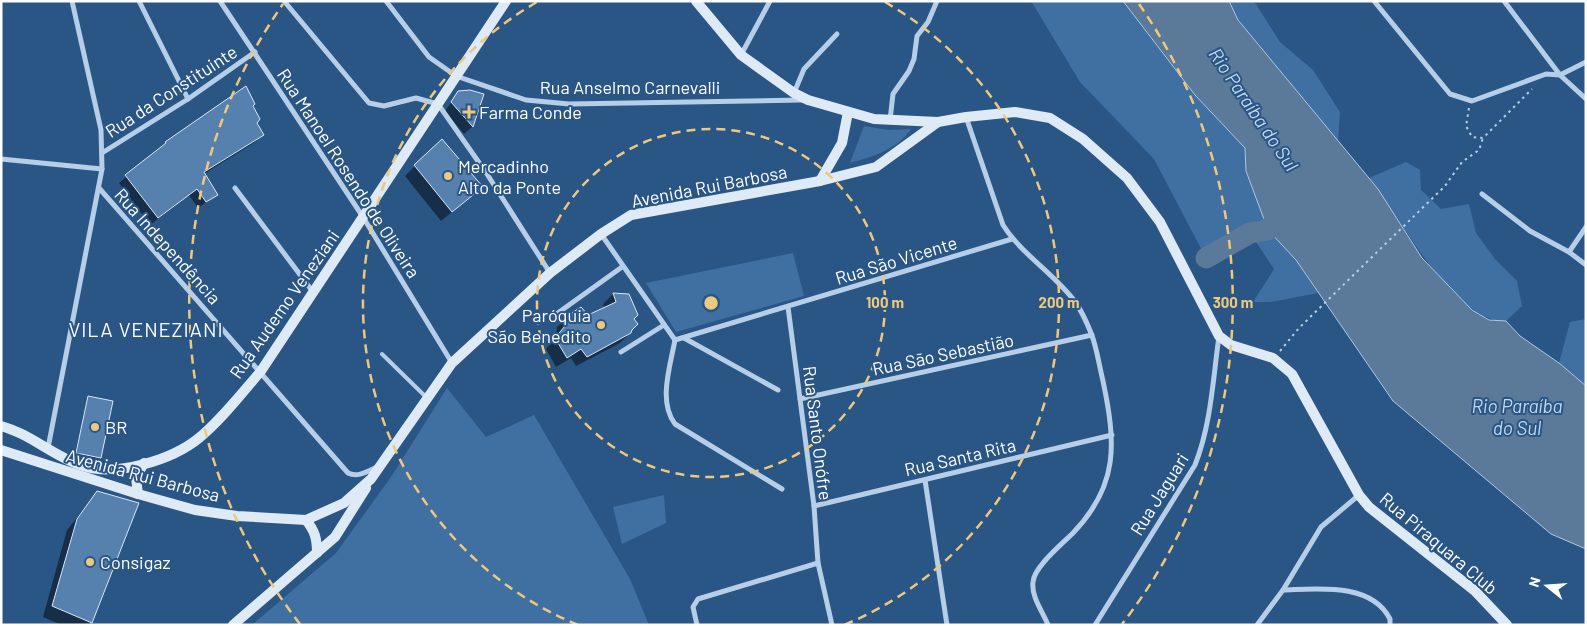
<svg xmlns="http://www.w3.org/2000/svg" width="1587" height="626" font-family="Barlow,sans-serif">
	<rect width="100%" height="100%" fill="#2a5685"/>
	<g fill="#3f70a1">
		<polygon points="1031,1 1123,1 1195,95 1245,148 1246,171 1268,230 1296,260 1318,293 1271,302 1253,302 1274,269 1250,233 1206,258 1154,159 1080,82"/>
		<polygon points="1229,1 1254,1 1280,42 1313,70 1340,112 1338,141 1238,20"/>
		<path d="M 864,126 L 889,130 L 911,129 C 898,149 872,157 850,163 Z"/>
		<path d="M 1406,162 L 1420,170 L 1421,190 L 1441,209 L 1469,204 L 1476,233 L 1495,259 L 1517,281 L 1522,306 L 1506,321 C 1454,324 1399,214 1369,178 Z"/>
		<polygon points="793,253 804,296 676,332 646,283"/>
		<polygon points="1586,319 1586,386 1559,363 1570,322"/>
		<polygon points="447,388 486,437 534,415 630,579 649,625 252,625 336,553 391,477"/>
		<polygon points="664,495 666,523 622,544 613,507"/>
	</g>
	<polygon fill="#5b7999" stroke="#abc9e7" points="1123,1 1229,1 1238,20 1378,189 1422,258 1472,310 1489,320 1506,321 1520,336 1559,363 1586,386 1586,549 1551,534 1393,401 1296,260 1268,230 1246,171 1245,148 1195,95"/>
	<g fill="#0007">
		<polygon points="459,92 482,95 472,127 464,134 445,111"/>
		<polygon points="251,106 256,123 262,135 255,142 204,174 217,194 198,208 189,195 150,225 119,183 166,143"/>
		<polygon points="415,166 482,187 441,221 405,176"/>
		<polygon points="613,294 629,295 632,319 630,333 620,343 576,366 571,358 556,367 546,349 556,337 557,327 568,317 588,316 605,308 603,304"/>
		<polygon points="89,398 100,457 98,459 75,454"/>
		<polygon points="98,492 91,622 89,625 62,625 43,617 67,530"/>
	</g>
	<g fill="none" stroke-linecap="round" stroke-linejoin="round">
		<polyline stroke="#5b7999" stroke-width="21" points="1206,258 1250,233 1268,230 1285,208"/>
	</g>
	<g fill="#5681ae" stroke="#d9e7f6">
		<polygon points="246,86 255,104 253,106 260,119 257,123 264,135 204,172 218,195 206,202 197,189 158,218 125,175 166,143 165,142"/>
		<polygon points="470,90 484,94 473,127 451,102 458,91"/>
		<polygon points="442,139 483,187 452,212 414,165"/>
		<polygon points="613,293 629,294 638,315 634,319 638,324 632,330 631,333 587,357 581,349 567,358 555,338 565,326 567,316 581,307 588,315 616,302"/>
		<polygon points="88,396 113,401 101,458 76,453"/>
		<polygon points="97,491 139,503 92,623 52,606 77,519"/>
	</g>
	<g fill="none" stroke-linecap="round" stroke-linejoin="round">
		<g stroke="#b6cee7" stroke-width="2" stroke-dasharray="2.5 4" stroke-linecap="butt">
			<polyline points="1469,108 1466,126 1472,137 1483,138 1532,89"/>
			<polyline points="1280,351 1299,328 1445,186 1462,162 1479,150 1483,138"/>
		</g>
		<polyline stroke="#b6cee7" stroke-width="4" points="382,354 427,398"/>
		<g stroke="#b6cee7" stroke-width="5">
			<polyline points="139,1 188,99"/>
			<polyline points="220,1 363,217 452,363"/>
			<polyline points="284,1 369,103 384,106 416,98 438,104 487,174 550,273"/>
			<polyline points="386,1 429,57 456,76 526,100 569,104 802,100"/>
			<polyline points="1374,1 1450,94 1472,101 1546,74 1560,75 1586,62"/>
			<polyline points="1504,1 1560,75 1586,99"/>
			<polyline points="741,55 770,1"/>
			<polyline points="794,93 804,69 837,34"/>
			<path d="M 966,117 L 1003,225 C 1022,255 1055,274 1076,303 C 1082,312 1087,323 1091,333 C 1097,348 1099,365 1103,381 C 1116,443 1119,485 1073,533 C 1062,544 1034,567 1033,582 C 1031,597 1043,612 1048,625"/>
			<polyline points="890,120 893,94 909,71 914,59 917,36 928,22 937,1"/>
			<polyline points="102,153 188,99 255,52"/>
			<polyline points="1,159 102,169"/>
			<path d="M 99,188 L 348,473 C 358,478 368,471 377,467"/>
			<polyline points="235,188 313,292"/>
			<polyline points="1482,194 1530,231 1569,252 1586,265"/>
			<polyline points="601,234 675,340 1012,239"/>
			<polyline points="1569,252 1586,227"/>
			<polyline points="788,307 814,506 818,563 832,625"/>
			<polyline points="555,315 622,267"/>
			<polyline points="684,338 778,390"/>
			<path d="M 675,340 C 670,367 658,402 675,424 L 782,489"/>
			<polyline points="621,352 664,325"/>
			<polyline points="800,399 1092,335"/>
			<polyline points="48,448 102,169 101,130 72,1"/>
			<polyline points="925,480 947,625"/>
			<polyline points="814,506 1112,435"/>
			<path d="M 1283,590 C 1317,589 1371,582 1390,619 L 1390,625"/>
			<polyline points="697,625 693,607 698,599 818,563"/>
			<path d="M 1095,625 L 1195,465 C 1211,425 1213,379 1219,336"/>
			<polyline points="1257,625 1283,590 1321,527 1359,495"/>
		</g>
		<g stroke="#dfeaf7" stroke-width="10">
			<polyline points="696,1 741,55 794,93 808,100 874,119 938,122"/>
			<polyline points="820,181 842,143 848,112"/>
			<path d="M 1,426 C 31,434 54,457 83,466 C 116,477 172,460 199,438 C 222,419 241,394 261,371 L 506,1"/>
			<polyline points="1,450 138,494 195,510 237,516 306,520 344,503 371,479 452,363 550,273 601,234 631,215 820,181 876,167 938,122 966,117 1015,112 1050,118 1083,139 1127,178 1160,222 1219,336 1231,345 1273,358 1292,374 1359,495 1369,507 1475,591 1507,625"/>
			<polyline points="138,494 136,478 144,463"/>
			<path d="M 306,520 C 315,531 317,539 317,553"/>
			<polyline points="233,625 335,537 366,488"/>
		</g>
	</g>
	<g fill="none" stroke="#edc87d" stroke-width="2.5" stroke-dasharray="9 6">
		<circle cx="711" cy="303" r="174"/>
		<path d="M578 625A348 348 0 0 1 537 2M885 2A348 348 0 0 1 844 625"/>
		<path d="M300 624A522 522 0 0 1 283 4M1139 4A522 522 0 0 1 1122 624"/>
	</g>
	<g fill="#edc87d" stroke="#2a5685" stroke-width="2">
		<path d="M466.5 104.5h5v5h5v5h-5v5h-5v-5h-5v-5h5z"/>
		<circle cx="448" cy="176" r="5"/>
		<circle cx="601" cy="325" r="5"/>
		<circle cx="95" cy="427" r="5"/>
		<circle cx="90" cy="562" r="5"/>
	</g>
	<g text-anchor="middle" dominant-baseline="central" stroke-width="4" stroke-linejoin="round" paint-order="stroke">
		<g font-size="18" fill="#fff" stroke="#2a5685">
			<text x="630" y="87">Rua Anselmo Carnevalli</text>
			<text transform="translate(171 91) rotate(-33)">Rua da Constituinte</text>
			<text transform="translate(349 173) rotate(57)">Rua Manoel Rosendo de Oliveira</text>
			<text transform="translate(709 186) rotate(-11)">Avenida Rui Barbosa</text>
			<text transform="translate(168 246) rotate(48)">Rua Independência</text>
			<text transform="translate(896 260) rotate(-17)">Rua São Vicente</text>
			<text transform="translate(284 304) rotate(-55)">Rua Audemo Veneziani</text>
			<text transform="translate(943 354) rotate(-12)">Rua São Sebastião</text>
			<text transform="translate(818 433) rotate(83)">Rua Santo Onófre</text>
			<text transform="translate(960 457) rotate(-13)">Rua Santa Rita</text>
			<text transform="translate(143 475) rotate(15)">Avenida Rui Barbosa</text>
			<text transform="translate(1159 494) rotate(-58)">Rua Jaguari</text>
			<text transform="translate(1439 543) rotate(40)">Rua Piraquara Club</text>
		</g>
		<g font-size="18" fill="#fff" stroke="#2a5685" text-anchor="start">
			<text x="479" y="112">Farma Conde</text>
			<text x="458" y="166">Mercadinho<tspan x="458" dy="21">Alto da Ponte</tspan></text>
			<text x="591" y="315" text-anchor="end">Paróquia<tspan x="591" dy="21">São Benedito</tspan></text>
			<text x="105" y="427">BR</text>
			<text x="100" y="562">Consigaz</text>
		</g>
		<g font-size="19" font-style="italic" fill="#c1d8ee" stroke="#2a5685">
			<text transform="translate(1254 109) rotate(56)">Rio Paraíba do Sul</text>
			<text x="1517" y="405">Rio Paraíba<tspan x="1517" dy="22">do Sul</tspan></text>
		</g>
		<g font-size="20" letter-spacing="1" fill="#fff" stroke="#2a5685">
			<text x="146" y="329">VILA VENEZIANI</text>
		</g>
	</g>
	<circle cx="711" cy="303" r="8" fill="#edc87d" stroke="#2a5685" stroke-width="2.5"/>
	<g font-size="15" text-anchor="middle" font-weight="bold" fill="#edc87d" stroke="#2a5685" stroke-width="4" stroke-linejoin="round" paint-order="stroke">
		<text x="885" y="308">100 m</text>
		<text x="1059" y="308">200 m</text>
		<text x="1233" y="308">300 m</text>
	</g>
	<rect width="1587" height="626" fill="none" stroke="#ffffff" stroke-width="5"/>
	<g transform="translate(1547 586) rotate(287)" stroke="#2a5685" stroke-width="4" paint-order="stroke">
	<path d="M0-4L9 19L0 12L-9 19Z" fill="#ffffff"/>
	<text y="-8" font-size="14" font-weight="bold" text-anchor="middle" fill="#ffffff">N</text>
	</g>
</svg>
